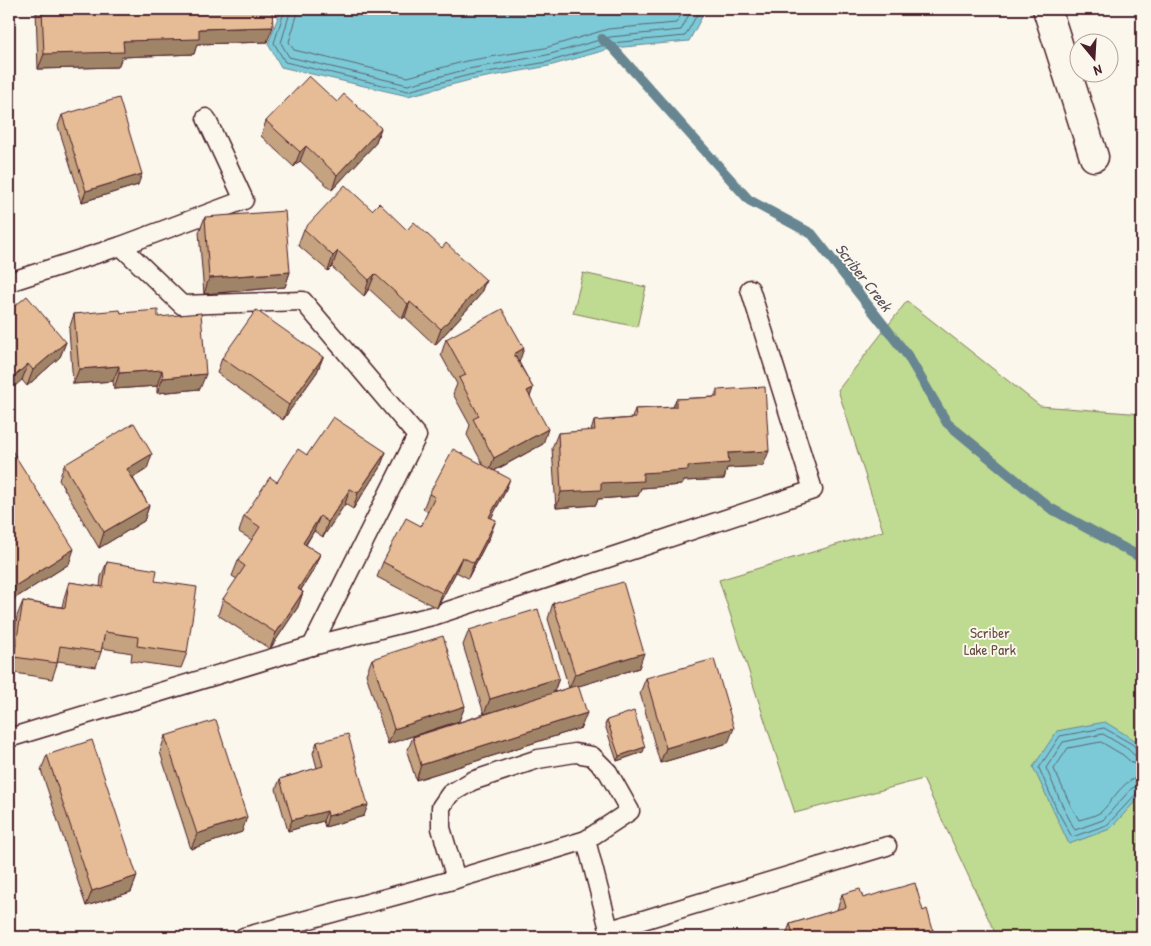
<svg xmlns="http://www.w3.org/2000/svg" width="1151" height="946" font-family="'Patrick Hand',sans-serif">
	<rect width="100%" height="100%" fill="#fbf7ec"/>
	<filter id="ink" filterUnits="userSpaceOnUse"><feTurbulence type="fractalNoise" baseFrequency=".02" numOctaves="2"/><feDisplacementMap in="SourceGraphic" scale="10" xChannelSelector="R" yChannelSelector="G"/><feConvolveMatrix kernelMatrix="1 2 1 2 8 2 1 2 1" color-interpolation-filters="sRGB"/></filter>
	<g filter="url(#ink)">
		<g fill="#bfda91" stroke="#847c5e">
			<polygon points="583,273 646,287 637,327 573,313"/>
			<polygon points="907,301 1040,406 1142,414 1142,937 997,937 923,779 795,813 719,580 883,531 838,390"/>
		</g>
		<g fill="#7bcad7" stroke="#678692">
			<polygon points="281,9 703,9 704,13 689,41 613,48 549,66 470,80 408,96 281,67 268,44"/>
			<polygon points="1105,722 1136,741 1142,748 1142,794 1110,829 1069,844 1033,767 1057,731"/>
		</g>
		<g fill="none" stroke-linecap="round" stroke-linejoin="round">
			<g stroke="#5e6370" stroke-width="1">
				<polyline points="285,9 274,43 285,62 408,91 469,75 548,62 611,43 685,36 698,13 699,9"/>
				<polyline points="291,9 281,43 289,57 408,85 468,69 547,55 610,37 681,30 692,9"/>
				<polyline points="299,9 289,42 294,50 408,77 466,61 545,48 608,29 676,23 685,9"/>
				<polyline points="1142,751 1138,750 1132,744 1104,728 1060,736 1039,768 1057,810 1072,837 1107,825 1137,793 1142,791"/>
				<polyline points="1142,757 1134,755 1128,749 1103,734 1063,742 1046,768 1063,807 1075,830 1103,820 1132,788 1142,785"/>
				<path d="M 1142,765 L 1132,763 L 1123,755 L 1101,742 L 1068,748 L 1054,769 L 1070,804 L 1079,820 C 1086,818 1095,816 1101,812 C 1114,800 1123,778 1142,777"/>
			</g>
			<polyline stroke="#678692" stroke-width="10" points="602,39 613,48 749,200 812,234 908,356 947,423 1050,508 1142,558"/>
			<defs>
				<g id="lane">
					<polyline points="121,246 244,200 206,118"/>
					<polyline points="9,282 121,246 182,305 303,301 417,436 312,646"/>
					<polyline points="9,738 312,646 436,615 813,490 750,289"/>
					<polyline points="586,840 611,937"/>
					<polyline points="610,930 887,846"/>
					<polyline points="244,937 456,879 586,840 630,811 608,772 592,756 575,753 538,759 472,781 450,794 441,807 441,828 456,879"/>
				</g>
				<polyline id="street" points="1047,9 1094,157"/>
			</defs>
			<use href="#lane" stroke="#4a1f2b" stroke-width="21"/>
			<use href="#street" stroke="#4a1f2b" stroke-width="31"/>
			<use href="#lane" stroke="#fbf7ec" stroke-width="18"/>
			<use href="#street" stroke="#fbf7ec" stroke-width="28"/>
		</g>
		<g fill="#c5a280" stroke="#4a1f2b">
			<polygon points="37,9 272,9 267,42 197,44 194,54 122,57 118,67 38,69 36,10"/>
			<polygon points="337,102 381,128 375,144 332,190 300,161 294,167 261,136 266,121"/>
			<polygon points="62,115 138,185 82,202 58,126"/>
			<polygon points="372,210 407,230 442,248 486,280 480,295 435,345 405,317 402,319 369,289 364,296 332,267 328,271 298,245 304,229"/>
			<polygon points="205,217 290,272 285,287 204,294 199,232"/>
			<polygon points="9,311 66,342 60,357 27,386 22,380"/>
			<polygon points="121,313 158,317 200,389 157,393 157,386 114,389 113,381 73,384 69,329 74,314"/>
			<polygon points="446,339 519,362 533,388 530,396 543,444 494,471 504,494 491,518 490,536 468,578 456,572 437,608 377,577 383,562 421,526 428,512 423,509 429,494 484,466 467,435 470,425 453,394 457,384 441,355"/>
			<polygon points="323,357 317,372 283,420 217,373 222,358"/>
			<polygon points="717,390 763,466 727,468 724,479 684,481 682,485 641,488 638,496 598,499 596,505 556,508 552,448 558,433 591,431 594,421 632,418 635,409 673,407 676,399 714,397"/>
			<polygon points="9,446 69,564 9,602"/>
			<polygon points="386,452 380,467 353,509 345,504 323,537 314,531 306,545 320,554 314,569 301,590 303,592 298,607 270,649 218,615 223,599 237,579 232,576 238,561 252,540 239,532 244,516 277,482 307,455"/>
			<polygon points="64,465 147,469 133,478 149,506 144,521 99,548 59,480"/>
			<polygon points="107,562 155,581 187,653 181,668 131,661 132,653 102,648 101,652 96,667 58,661 52,679 9,672 17,616 23,601 62,607 64,598 69,582 100,587 101,577"/>
			<polygon points="553,603 639,668 578,686 581,728 416,780 407,752 413,737 484,714 463,645 469,630 559,678 554,692 569,688 548,619"/>
			<polygon points="372,659 465,706 459,721 388,744 366,674"/>
			<polygon points="646,678 728,743 660,763 640,693"/>
			<polygon points="607,720 643,752 617,761 605,725"/>
			<polygon points="165,736 242,832 191,849 160,752"/>
			<polygon points="317,742 364,816 325,827 323,821 288,831 276,789 280,779 317,768 313,753"/>
			<polygon points="47,755 137,876 131,892 86,906 41,770"/>
			<polygon points="842,894 923,911 935,937 785,937 790,924 837,910"/>
		</g>
		<g fill="#a08468" stroke="#4a1f2b">
			<polygon points="273,27 267,42 197,44 194,54 122,57 118,67 38,69 44,54 199,29"/>
			<polygon points="381,128 375,144 332,190 337,175"/>
			<polygon points="306,146 300,161 294,167 300,152"/>
			<polygon points="142,174 138,185 82,202 86,191"/>
			<polygon points="338,251 332,267 328,271 333,256"/>
			<polygon points="290,272 285,287 204,294 209,278"/>
			<polygon points="375,274 369,289 364,296 369,280"/>
			<polygon points="486,280 480,295 435,345 441,329"/>
			<polygon points="410,302 405,317 402,319 408,304"/>
			<polygon points="66,342 60,357 27,386 33,370"/>
			<polygon points="524,348 519,363 514,354"/>
			<polygon points="323,357 317,372 283,420 289,405"/>
			<polygon points="28,364 22,380 9,391 9,381"/>
			<polygon points="119,366 113,381 73,384 79,369"/>
			<polygon points="162,370 157,386 114,389 119,373"/>
			<polygon points="206,374 200,389 157,393 163,378"/>
			<polygon points="533,388 528,403 527,391"/>
			<polygon points="548,429 543,444 488,474 494,458"/>
			<polygon points="769,451 763,466 727,468 724,479 684,481 682,485 641,488 638,496 598,499 596,505 556,508 561,492 601,483 643,473 688,466 728,453"/>
			<polygon points="386,452 380,467 353,509 358,493"/>
			<polygon points="152,454 147,469 122,484 127,469"/>
			<polygon points="510,479 504,494 484,532 489,517"/>
			<polygon points="350,489 345,504 323,537 328,522"/>
			<polygon points="149,506 144,521 99,548 104,532"/>
			<polygon points="320,516 314,531 297,558 303,543"/>
			<polygon points="496,520 490,536 468,578 474,563"/>
			<polygon points="74,549 69,564 9,602 9,597 12,588"/>
			<polygon points="320,554 314,569 292,604 298,589"/>
			<polygon points="462,557 456,572 437,608 442,593"/>
			<polygon points="303,592 298,607 270,649 276,633"/>
			<polygon points="644,653 639,668 569,689 575,674"/>
			<polygon points="559,678 553,694 484,714 490,699"/>
			<polygon points="465,706 459,721 388,744 394,729"/>
			<polygon points="587,713 581,728 416,780 421,765"/>
			<polygon points="734,728 728,743 660,763 666,748"/>
			<polygon points="645,747 643,752 617,761 619,756"/>
			<polygon points="368,805 364,816 325,827 328,816"/>
			<polygon points="327,811 323,821 288,831 292,820"/>
			<polygon points="247,817 242,832 191,849 197,834"/>
			<polygon points="137,876 131,892 86,906 92,891"/>
		</g>
		<g fill="#e5bc95" stroke="#4a1f2b">
			<polygon points="42,9 272,9 273,27 199,29 199,39 123,41 124,52 44,54"/>
			<polygon points="309,76 337,102 344,94 381,128 337,175 306,146 300,152 266,121"/>
			<polygon points="119,98 142,174 86,191 62,115"/>
			<polygon points="345,185 372,210 379,203 407,230 414,222 442,248 446,243 486,280 441,329 410,302 408,304 375,274 369,280 338,251 333,256 304,229"/>
			<polygon points="285,211 290,272 209,278 205,217"/>
			<polygon points="27,296 66,342 33,370 28,364 9,381 9,311"/>
			<polygon points="502,309 524,348 514,354 533,388 527,391 548,429 494,458 473,419 479,416 459,378 466,375 446,339"/>
			<polygon points="120,310 121,313 158,310 158,317 201,313 206,374 163,378 162,370 119,373 119,366 79,369 74,314"/>
			<polygon points="256,310 323,357 289,405 222,358"/>
			<polygon points="765,387 769,451 728,453 729,463 688,466 688,470 643,473 644,481 601,483 601,490 561,492 558,433 595,430 594,421 636,418 635,409 676,407 676,399 717,397 717,390"/>
			<polygon points="333,417 386,452 358,493 350,489 328,522 320,516 303,543 320,554 298,589 303,592 276,633 223,599 245,566 238,561 260,527 244,516 270,477 277,482 298,449 307,455"/>
			<polygon points="134,423 152,454 127,469 149,506 104,532 64,465"/>
			<polygon points="9,446 74,549 12,588 9,583"/>
			<polygon points="453,449 510,479 489,517 496,520 474,563 462,557 442,593 383,562 406,518 421,526 435,497 429,494"/>
			<polygon points="107,562 157,570 155,581 197,587 187,653 137,646 138,637 105,632 101,652 60,646 57,663 14,657 23,601 65,608 69,582 103,587"/>
			<polygon points="623,582 644,653 575,674 553,603"/>
			<polygon points="538,609 559,678 490,699 469,630"/>
			<polygon points="443,636 465,706 394,729 372,659"/>
			<polygon points="714,659 734,728 666,748 646,678"/>
			<polygon points="578,685 587,713 421,765 413,737"/>
			<polygon points="634,711 645,747 619,756 607,720"/>
			<polygon points="216,720 247,817 197,834 165,736"/>
			<polygon points="348,734 368,805 328,816 327,811 292,820 280,779 323,766 317,742"/>
			<polygon points="92,740 137,876 92,891 47,755"/>
			<polygon points="915,883 923,911 927,909 935,937 794,937 790,924 846,907 842,894 860,889 863,898"/>
		</g>
	</g>
	<g text-anchor="middle" dominant-baseline="central" stroke-width="4" stroke-linejoin="round" paint-order="stroke">
		<g font-size="15" fill="#674e44" stroke="#fbf7ec">
			<text x="990" y="632">Scriber<tspan x="990" dy="17">Lake Park</tspan></text>
		</g>
		<g font-size="16" font-style="italic" fill="#59525f" stroke="#fbf7ec">
			<text transform="translate(864 277) rotate(52)">Scriber Creek</text>
		</g>
	</g>
	<rect width="1151" height="946" fill="none" stroke="#fbf7ec" stroke-width="30"/>
	<rect x="15" y="15" width="1121" height="916" fill="none" stroke="#4a1f2b" stroke-width="2" filter="url(#ink)"/>
	<g transform="translate(1094 58) rotate(162)"><circle r="24" fill="#fbf7ec" stroke="#b4a19f"/>
	<path d="M0-4L9 19L0 12L-9 19Z" fill="#4a1f2b"/>
	<text y="-8" font-size="14" font-weight="bold" text-anchor="middle" fill="#4a1f2b">N</text>
	</g>
</svg>
